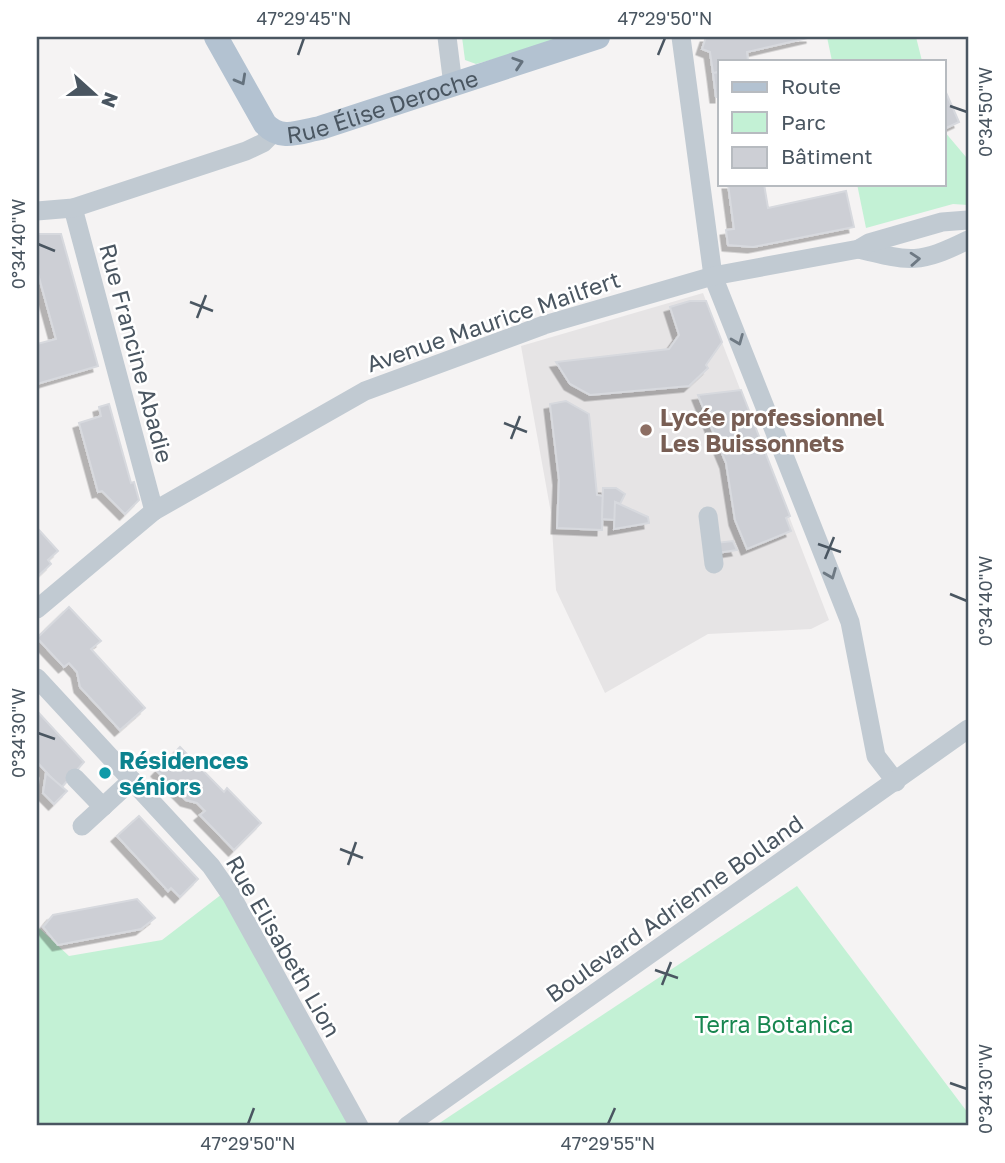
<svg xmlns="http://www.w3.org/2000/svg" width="1005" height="1163" font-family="'Golos Text',sans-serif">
	<defs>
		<filter id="shadow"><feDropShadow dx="-5.5" dy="5.5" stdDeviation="0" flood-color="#0004"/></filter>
	</defs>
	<rect width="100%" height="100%" fill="#f5f3f3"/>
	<polygon fill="#e6e4e5" points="703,293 829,620 811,629 708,634 605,693 556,590 551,513 521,346"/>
	<g fill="#c3f1d5">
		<polygon points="462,37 576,37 476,64 465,60"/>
		<polygon points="827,37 916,37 922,61 832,61"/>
		<polygon points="944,131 966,157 968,205 953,204 866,228 857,184 944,184"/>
		<polygon points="797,886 968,1113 968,1126 435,1126"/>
		<polygon points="222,894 349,1126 37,1126 37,926 69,956 162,940"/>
	</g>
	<g fill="#cdcfd5" stroke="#d7d9de" stroke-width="2" filter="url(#shadow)">
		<polygon points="706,37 812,37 747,52 748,61 720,61 720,72 713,73 710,52 702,49"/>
		<polygon points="720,72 720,97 716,97 713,73"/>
		<polygon points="944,88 959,122 944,129"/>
		<polygon points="728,184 764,184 768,208 846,191 854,227 753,247 728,245 726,230 734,229"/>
		<polygon points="37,234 61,234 98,366 37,384 37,344 56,339 37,270"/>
		<polygon points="690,301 706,301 722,342 706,365 708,368 689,386 590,395 570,384 556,362 669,349 679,335 670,307"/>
		<polygon points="741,390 790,516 786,518 791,531 747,549 735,520 726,463 698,395"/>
		<polygon points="566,401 589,414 597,495 603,496 602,530 557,528 559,480 550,404"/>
		<polygon points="109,404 131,483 134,482 139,500 125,514 102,491 98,492 79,423 101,416 99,407"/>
		<polygon points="603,488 616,488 625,494 620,504 615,502 615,520 602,519"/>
		<polygon points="615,502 648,517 649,523 614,529"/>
		<polygon points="39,530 58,551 48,560 51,564 37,577"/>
		<polygon points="733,541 737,550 717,553 715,543"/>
		<polygon points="69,607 101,641 91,649 145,708 120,730 80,687 77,672 69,663 64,667 37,638"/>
		<polygon points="37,711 84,762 61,788 37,762"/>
		<polygon points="180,747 224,792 227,788 261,823 234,850 200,815 205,811 197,803 186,800 157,771"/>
		<polygon points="46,773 67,791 54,804 43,793"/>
		<polygon points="139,816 198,879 180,897 171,888 168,891 117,836"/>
		<polygon points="137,899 155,918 141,929 58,945 43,927 53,915"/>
	</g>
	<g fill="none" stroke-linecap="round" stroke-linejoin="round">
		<g stroke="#c1cad2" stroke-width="19">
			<polyline points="447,37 453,85"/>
			<polyline points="681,37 713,276 850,622 876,756 896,782"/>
			<polyline points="73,208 154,511"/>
			<polyline points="37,211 73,208 246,151 263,143 273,133"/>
			<path d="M 859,249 C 911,262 919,264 968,240"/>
			<polyline points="708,516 714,564"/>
			<polyline points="37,609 154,511 365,391 544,325 713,276 859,249 869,243 942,222 968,220"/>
			<polyline points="37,678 211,866 231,895 359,1126"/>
			<polyline points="75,778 103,807"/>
			<polyline points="82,826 132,780"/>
			<polyline points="407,1126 968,729"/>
		</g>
		<path stroke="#b3c2d1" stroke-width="24" id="s1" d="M 216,37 L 265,124 C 281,141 299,132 320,128 L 598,37"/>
	</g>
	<defs><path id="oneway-chevron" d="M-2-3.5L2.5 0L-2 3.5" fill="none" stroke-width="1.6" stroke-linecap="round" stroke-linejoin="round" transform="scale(1.75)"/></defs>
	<g stroke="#64717d">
		<use href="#oneway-chevron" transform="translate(518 63) rotate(-18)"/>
		<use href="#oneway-chevron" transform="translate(241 80) rotate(61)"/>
	</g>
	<g stroke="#6e7983">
		<use href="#oneway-chevron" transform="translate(915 259) rotate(-4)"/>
		<use href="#oneway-chevron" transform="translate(738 340) rotate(68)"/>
		<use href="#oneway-chevron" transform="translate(831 574) rotate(68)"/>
	</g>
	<path fill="none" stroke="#4a5661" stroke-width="2.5" d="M 298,55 L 304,38M 658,55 L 665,38M 950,106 L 967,112M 38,244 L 55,251M 190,302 L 213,311M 197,318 L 206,295M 504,423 L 527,432M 511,439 L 520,416M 818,544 L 841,552M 825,559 L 834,537M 950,594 L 967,601M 38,733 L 55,739M 340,849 L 363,858M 348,865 L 356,842M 655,970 L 678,978M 662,985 L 671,962M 950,1083 L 967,1089M 248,1124 L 254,1108M 608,1124 L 615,1108"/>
	<circle fill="#8d6e63" stroke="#fff" stroke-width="2.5" cx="646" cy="430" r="7"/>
	<circle fill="#0f9aa8" stroke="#fff" stroke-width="2.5" cx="105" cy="773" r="7"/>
	<g text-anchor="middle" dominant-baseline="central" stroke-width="5" stroke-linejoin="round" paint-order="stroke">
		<g font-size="23" fill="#4a5661" stroke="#fff">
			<text stroke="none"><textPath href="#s1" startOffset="224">Rue Élise Deroche</textPath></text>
			<text transform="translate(493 321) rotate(-19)">Avenue Maurice Mailfert</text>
			<text transform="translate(137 353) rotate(75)">Rue Francine Abadie</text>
			<text transform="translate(674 908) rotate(-35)">Boulevard Adrienne Bolland</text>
			<text transform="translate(284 946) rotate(60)">Rue Elisabeth Lion</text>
		</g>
		<g font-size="23" font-weight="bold" fill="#785e54" stroke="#fff" text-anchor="start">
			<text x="660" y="417">Lycée professionnel<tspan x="660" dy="26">Les Buissonnets</tspan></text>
		</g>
		<g font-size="23" font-weight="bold" fill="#0d838f" stroke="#fff" text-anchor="start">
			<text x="119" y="760">Résidences<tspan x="119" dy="26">séniors</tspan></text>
		</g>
		<g font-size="23" fill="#17864f" stroke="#fff">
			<text x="774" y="1024">Terra Botanica</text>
		</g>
	</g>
	<rect width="1005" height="1163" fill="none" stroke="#ffffff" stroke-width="77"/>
	<rect x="718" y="60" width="228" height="126" fill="#ffffff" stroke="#b7bbc0" stroke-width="2"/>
	<rect x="732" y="82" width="35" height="10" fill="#b3c2d1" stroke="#b7bbc0" stroke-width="2"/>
	<text x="781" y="94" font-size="21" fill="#4a5661">Route</text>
	<rect x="732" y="112" width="35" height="21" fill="#c3f1d5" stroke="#b7bbc0" stroke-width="2"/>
	<text x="781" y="130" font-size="21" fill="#4a5661">Parc</text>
	<rect x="732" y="147" width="35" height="21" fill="#cdcfd5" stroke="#b7bbc0" stroke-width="2"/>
	<text x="781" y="164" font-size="21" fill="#4a5661">Bâtiment</text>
	<g transform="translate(94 94) rotate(111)" stroke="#ffffff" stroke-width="5" paint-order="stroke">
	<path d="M0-5L12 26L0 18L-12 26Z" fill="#4a5661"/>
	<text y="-10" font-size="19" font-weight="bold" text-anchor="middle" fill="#4a5661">N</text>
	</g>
	<rect x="38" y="38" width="929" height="1086" fill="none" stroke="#4a5661" stroke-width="2.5"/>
	<g font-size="18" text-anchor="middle" fill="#4a5661">
		<text x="304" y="25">47°29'45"N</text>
		<text x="665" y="25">47°29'50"N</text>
		<text transform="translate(986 112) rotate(-90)" y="6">0°34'50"W</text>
		<text transform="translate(19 244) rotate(-90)" y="6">0°34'40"W</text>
		<text transform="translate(986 601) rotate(-90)" y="6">0°34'40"W</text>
		<text transform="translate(19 733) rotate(-90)" y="6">0°34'30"W</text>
		<text transform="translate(986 1089) rotate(-90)" y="6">0°34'30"W</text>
		<text x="248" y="1150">47°29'50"N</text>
		<text x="608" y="1150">47°29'55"N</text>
	</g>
</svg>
